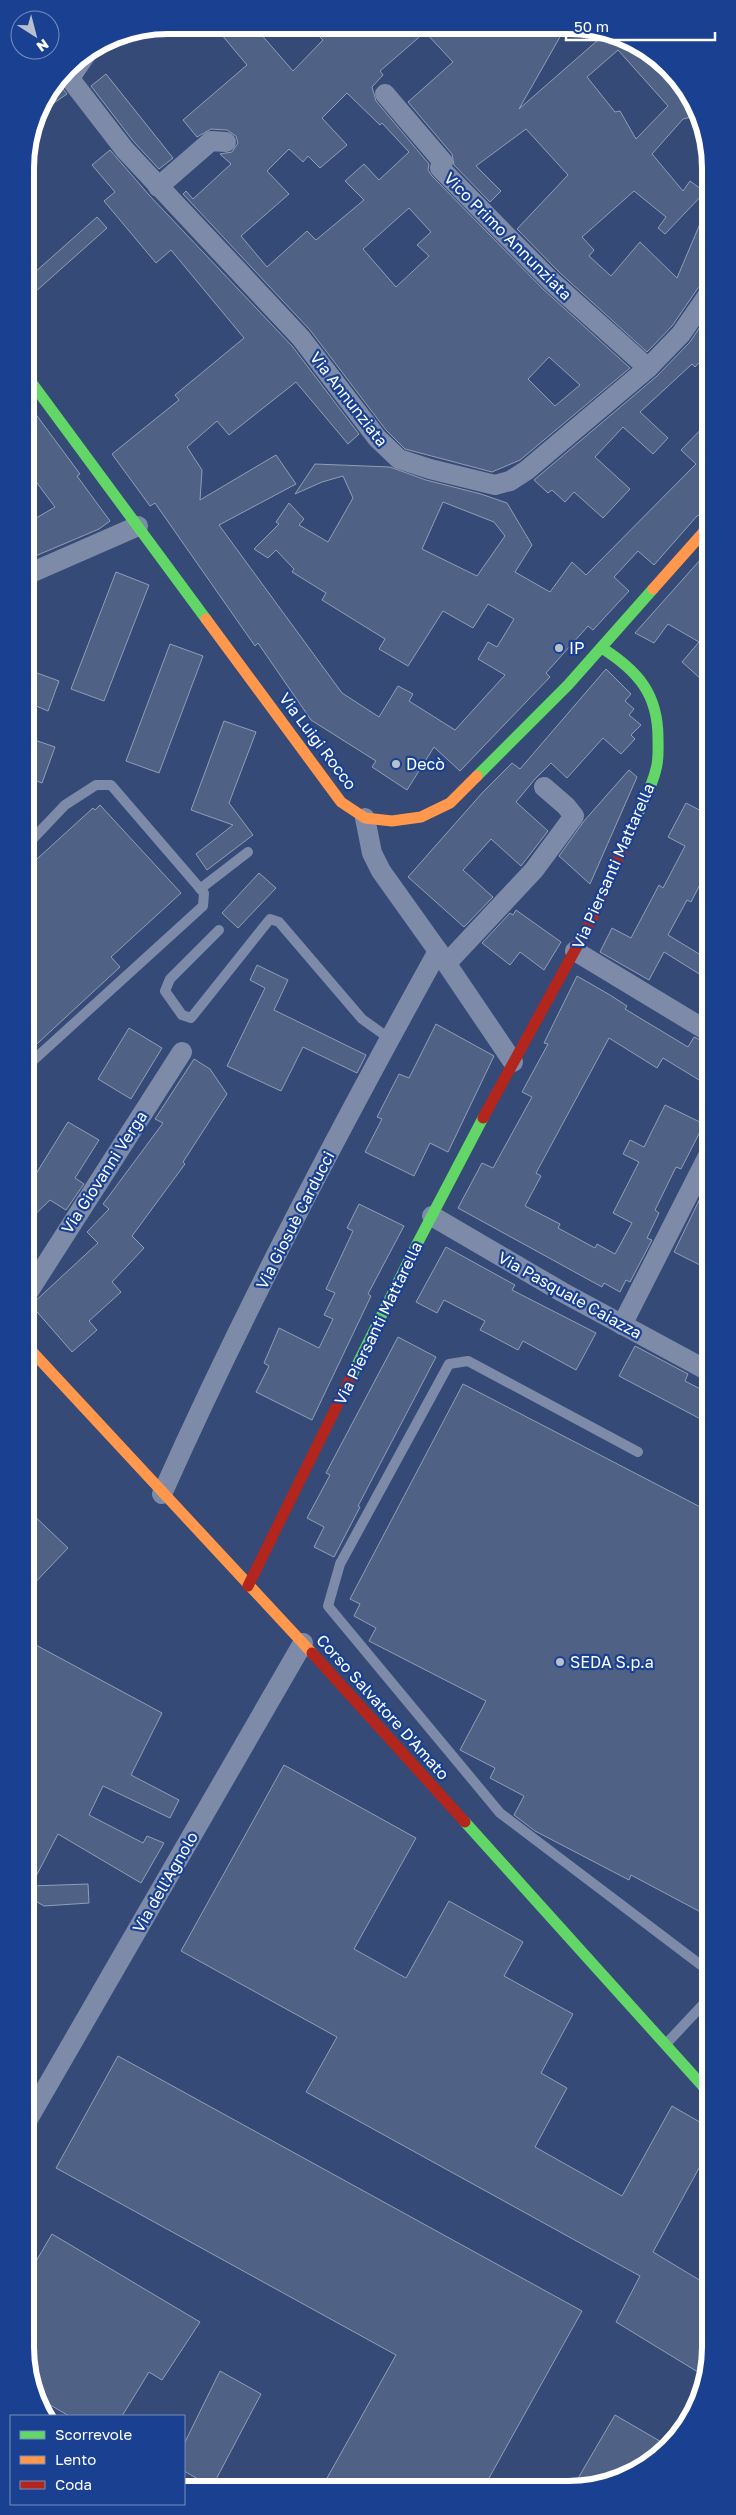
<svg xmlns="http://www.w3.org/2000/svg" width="736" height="2515" font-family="'Golos Text',sans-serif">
	<rect width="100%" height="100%" fill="#354a76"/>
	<g fill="#4f6184" stroke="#919eb7" fill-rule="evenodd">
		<path d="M 232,25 L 248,26 L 256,35 L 259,32 L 293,71 L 323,40 L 309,26 L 565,28 L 519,109 L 606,33 L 669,67 L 696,116 L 683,119 L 652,154 L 683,191 L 690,181 L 705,192 L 665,234 L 658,228 L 666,217 L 634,191 L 582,237 L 594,250 L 589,256 L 611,276 L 640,242 L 677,278 L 708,205 L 708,283 L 698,288 L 672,326 L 647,352 L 559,272 L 517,229 L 568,175 L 526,129 L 476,166 L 501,191 L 490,202 L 454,165 L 452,154 L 408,102 L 453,62 L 425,32 L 380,71 L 383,75 L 372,87 L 376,101 L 429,164 L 428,170 L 432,176 L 543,289 L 630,368 L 520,460 L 492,472 L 405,449 L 386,430 L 310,330 L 183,194 L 186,191 L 193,199 L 231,164 L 220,154 L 232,152 L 238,143 L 236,136 L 227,130 L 211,129 L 197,137 L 183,120 L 247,65 L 221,34 ZM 618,50 L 668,106 L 636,139 L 620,111 L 615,112 L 587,77 ZM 347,93 L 380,125 L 382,123 L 409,152 L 379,180 L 364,164 L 345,181 L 364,200 L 316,240 L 307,231 L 267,267 L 241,236 L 289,194 L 267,171 L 289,149 L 303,162 L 308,156 L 320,168 L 347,145 L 322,118 ZM 409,208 L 431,232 L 417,245 L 429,256 L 396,287 L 363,249 ZM 549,357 L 580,385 L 555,406 L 528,379 Z"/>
		<polygon points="106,74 173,158 159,169 134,142 91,86"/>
		<polygon points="57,81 67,94 36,115 36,113"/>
		<path d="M 110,150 L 149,195 L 292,346 L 359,434 L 348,444 L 296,382 L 229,435 L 217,421 L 187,447 L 202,470 L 200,500 L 276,455 L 296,484 L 219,525 L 342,693 L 379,717 L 398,686 L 413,694 L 409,701 L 455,730 L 505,675 L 478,659 L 488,642 L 497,647 L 514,619 L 488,604 L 473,628 L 443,611 L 408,666 L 379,649 L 385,639 L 322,600 L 326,593 L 292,572 L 294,569 L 276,550 L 268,558 L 254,549 L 279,524 L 276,522 L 289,503 L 304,519 L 299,525 L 328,542 L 353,498 L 343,476 L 322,482 L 295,494 L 315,464 L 390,467 L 426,480 L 481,494 L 507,503 L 532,545 L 515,572 L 550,592 L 572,562 L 586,575 L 696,464 L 681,450 L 709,421 L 709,511 L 697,516 L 654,565 L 638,551 L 614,577 L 629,591 L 593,630 L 588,626 L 546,673 L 550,677 L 460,771 L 434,747 L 407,790 L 372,767 L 376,761 L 311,720 L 258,643 L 255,646 L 155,503 L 150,506 L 112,454 L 179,400 L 175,395 L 244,338 L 171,250 L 156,263 L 104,201 L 115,192 L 92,165 ZM 443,502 L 494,522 L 505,536 L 477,576 L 422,549 Z"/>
		<polygon points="97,217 107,228 25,301 25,281"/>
		<polygon points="708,315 709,352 695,367 692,364 640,412 668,438 653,454 623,427 595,457 630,489 603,518 574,492 565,502 552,490 548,493 534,480 657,376 690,342"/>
		<polygon points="26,401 80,474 77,476 110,521 99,529 26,560 26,524 55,507 31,475 26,480"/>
		<polygon points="709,550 709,670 701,679 682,662 699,642 668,624 654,643 635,633"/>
		<polygon points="116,572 149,585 104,701 71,689"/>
		<polygon points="170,644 203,656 159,773 126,761"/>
		<polygon points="26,669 59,681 48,711 29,703 31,698 26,696"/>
		<polygon points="606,669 631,694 625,701 634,709 629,715 641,725 631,735 635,739 621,754 603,738 567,778 551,763 535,779 516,802 548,831 521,866 491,839 463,870 493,897 464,927 408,877 483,792 512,763 520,769"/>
		<polygon points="224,721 256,732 229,803 253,835 207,870 196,854 233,825 191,810"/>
		<polygon points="26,737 55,747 42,783 26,777"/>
		<polygon points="629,770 637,777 590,884 559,856 584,821"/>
		<polygon points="686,803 709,815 709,867 691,902 687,900 668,935 709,960 709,980 664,952 649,980 600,952 612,928 631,938 659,885 663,888 685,846 668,837"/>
		<polygon points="100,805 181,893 111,957 120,967 26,1054 26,869 93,808 95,810"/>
		<polygon points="259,873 276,888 238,928 222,913"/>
		<polygon points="516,910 561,942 544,970 520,952 510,965 482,943 510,913 513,915"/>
		<polygon points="257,965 288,980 274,1010 366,1055 357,1073 303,1047 281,1091 227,1066 265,988 250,980"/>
		<polygon points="577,976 610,995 627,1006 625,1009 688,1047 694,1037 709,1044 709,1086 663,1058 657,1068 609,1038 536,1173 541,1176 525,1206 560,1224 558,1228 595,1248 597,1244 615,1254 632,1223 613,1213 639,1162 623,1154 630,1140 644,1147 665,1105 704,1124 681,1169 676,1167 655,1210 659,1213 647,1238 652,1240 630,1282 626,1280 620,1292 604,1283 602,1287 458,1208 482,1163 493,1168 532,1097 522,1092 548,1044 544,1043"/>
		<polygon points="436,1024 494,1056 448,1152 430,1143 414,1176 365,1152 382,1119 377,1117 399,1074 409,1078"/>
		<polygon points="129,1028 162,1048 131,1099 98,1079"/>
		<polygon points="194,1059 210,1069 227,1094 183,1162 185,1164 132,1236 144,1248 112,1282 121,1292 89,1321 97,1330 72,1352 31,1305 98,1243 87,1232 109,1209 103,1204 163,1123 155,1119"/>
		<polygon points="68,1122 99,1140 75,1178 84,1184 66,1210 50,1200 26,1223 26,1190"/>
		<polygon points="709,1180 709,1215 710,1270 674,1252"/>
		<polygon points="359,1204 404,1226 368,1294 371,1296 312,1420 256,1392 269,1366 264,1363 279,1328 319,1348 333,1319 324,1315 335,1293 326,1289 353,1231 347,1228"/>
		<polygon points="446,1247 515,1285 512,1290 596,1333 576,1370 523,1341 518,1350 488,1334 480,1330 485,1321 444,1300 437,1313 416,1302"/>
		<polygon points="398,1337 436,1357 358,1506 360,1507 334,1557 314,1547 324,1527 307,1518 330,1475 326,1473"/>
		<polygon points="635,1346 688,1374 685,1381 710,1394 710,1424 619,1376"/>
		<polygon points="463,1384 710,1512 710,1917 631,1875 629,1880 535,1831 514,1815 524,1796 490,1778 495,1768 460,1750 486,1701 369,1641 376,1628 354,1616 360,1604 350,1599"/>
		<polygon points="27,1509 68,1548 27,1591"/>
		<polygon points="34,1644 162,1713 131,1775 179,1800 170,1818 103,1786 89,1815 143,1843 147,1836 164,1843 141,1883 58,1834 31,1886 88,1884 89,1903 44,1906 27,1896 27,1656"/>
		<polygon points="284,1765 416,1838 354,1949 406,1978 449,1901 523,1942 504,1976 573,2014 541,2073 567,2088 535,2147 622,2196 672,2106 710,2128 710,2148 653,2252 711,2287 711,2357 706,2377 616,2322 640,2276 306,2092 337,2037 181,1951"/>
		<polygon points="118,2056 582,2311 484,2487 322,2487 396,2355 56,2168"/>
		<polygon points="52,2234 200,2322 162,2380 149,2372 122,2416 69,2416 40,2399 28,2375 28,2275"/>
		<polygon points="220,2371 261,2394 212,2487 184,2471 184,2444"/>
		<polygon points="615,2415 670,2447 640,2471 596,2487 573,2487"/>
	</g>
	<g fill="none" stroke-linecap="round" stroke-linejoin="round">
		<g stroke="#7d8ba9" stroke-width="10">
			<polyline points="26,846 65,805 96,785 111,785 204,893 203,906 26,1067"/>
			<polyline points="200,889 248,852"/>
			<polyline points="219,930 170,979 165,991 182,1015 191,1018 270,919 279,922 362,1019 390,1039"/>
			<polyline points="638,1452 468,1361 449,1364 340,1564 328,1606 500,1813 710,1972"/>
			<polyline points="666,2044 710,1997"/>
		</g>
		<g stroke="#7d8ba9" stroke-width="20">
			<polyline points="64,71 125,150 301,338 377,438 399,459 430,469 495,485 510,481 527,470 648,368 681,334 708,295"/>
			<polyline points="70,78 87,53"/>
			<polyline points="385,94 443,162 440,168 551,281 648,368"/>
			<polyline points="158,187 211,141 226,142"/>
			<polyline points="26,575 138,526"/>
			<polyline points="365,818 372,853 381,871 438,951 513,1062"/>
			<polyline points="575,951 709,1032"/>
			<polyline points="447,963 534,870 574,816 566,806 544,787"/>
			<polyline points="432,1216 562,1292 710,1372"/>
			<polyline points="27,1294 182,1052"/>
			<polyline points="622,1325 709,1154"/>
			<path d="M 162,1494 C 245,1308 340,1128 438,951"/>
			<polyline points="27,2121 303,1643"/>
		</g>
		<g stroke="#63d668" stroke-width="11">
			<polyline points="26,375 206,619"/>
			<path d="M 602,648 C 638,671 658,694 658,738 C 658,748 659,759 656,769 C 652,788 641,805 634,823"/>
			<polyline points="477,776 568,685 653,589"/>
			<polyline points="351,1377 416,1246 483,1118"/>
			<polyline points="465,1822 710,2094"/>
		</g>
		<g stroke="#ff974d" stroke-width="11">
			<polyline points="653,589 709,526"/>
			<polyline points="206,619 341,802 365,818 392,821 421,817 450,803 477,776"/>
			<polyline points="27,1346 312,1653"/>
		</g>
		<g stroke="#b3261e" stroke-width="11">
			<polyline points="483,1118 592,919 634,823"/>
			<polyline points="248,1586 351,1377"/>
			<polyline points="312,1653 465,1822"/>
		</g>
	</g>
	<g fill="#b8c0cf" stroke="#1a4191" stroke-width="2">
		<circle cx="559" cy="648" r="5"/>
		<circle cx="396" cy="764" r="5"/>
		<circle cx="560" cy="1662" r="5"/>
	</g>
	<g text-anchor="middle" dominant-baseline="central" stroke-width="4.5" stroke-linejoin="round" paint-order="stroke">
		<g font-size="16" fill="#fff" stroke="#1a4191">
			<text transform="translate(508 236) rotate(45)">Vico Primo Annunziata</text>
			<text transform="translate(349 399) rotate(52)">Via Annunziata</text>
			<text transform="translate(318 741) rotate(53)">Via Luigi Rocco</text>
			<text transform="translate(613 866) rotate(-66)">Via Piersanti Mattarella</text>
			<text transform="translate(104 1172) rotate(-57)">Via Giovanni Verga</text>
			<text transform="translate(295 1220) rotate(-63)">Via Giosuè Carducci</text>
			<text transform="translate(570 1295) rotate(29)">Via Pasquale Caiazza</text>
			<text transform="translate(378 1323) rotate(-64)">Via Piersanti Mattarella</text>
			<text transform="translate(383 1707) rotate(48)">Corso Salvatore D'Amato</text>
			<text transform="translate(165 1882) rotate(-60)">Via dell'Agnolo</text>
		</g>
		<g font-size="16" fill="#fff" stroke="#1a4191" text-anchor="start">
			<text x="569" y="648">IP</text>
			<text x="406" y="764">Decò</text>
			<text x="570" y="1662">SEDA S.p.a</text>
		</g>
	</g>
	<path d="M0 0H736V2515H0ZM168 34H568A134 134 0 0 1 702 168V2347A134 134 0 0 1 568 2481H168A134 134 0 0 1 34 2347V168A134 134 0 0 1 168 34Z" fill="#1a4191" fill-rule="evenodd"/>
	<path fill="none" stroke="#fff" stroke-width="6" d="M168 34H568A134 134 0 0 1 702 168V2347A134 134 0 0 1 568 2481H168A134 134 0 0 1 34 2347V168A134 134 0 0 1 168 34Z"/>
	<rect x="10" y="2415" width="175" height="90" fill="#1a4191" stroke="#768dbd"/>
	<rect x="20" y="2431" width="25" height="8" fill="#63d668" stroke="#768dbd"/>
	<text x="55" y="2440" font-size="15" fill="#ffffff">Scorrevole</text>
	<rect x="20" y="2456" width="25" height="8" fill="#ff974d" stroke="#768dbd"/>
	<text x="55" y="2465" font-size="15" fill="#ffffff">Lento</text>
	<rect x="20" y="2481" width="25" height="8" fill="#b3261e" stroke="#768dbd"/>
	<text x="55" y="2490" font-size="15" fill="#ffffff">Coda</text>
	<g transform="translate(35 35) rotate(144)"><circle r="24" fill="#1a4191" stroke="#768dbd"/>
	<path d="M0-4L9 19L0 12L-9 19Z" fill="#b8c0cf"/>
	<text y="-8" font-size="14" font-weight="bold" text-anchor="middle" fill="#ffffff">N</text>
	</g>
	<path d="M566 32v8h149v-8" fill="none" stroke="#ffffff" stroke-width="2.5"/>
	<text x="574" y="32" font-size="15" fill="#ffffff" stroke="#1a4191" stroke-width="4" paint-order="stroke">50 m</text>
</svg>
